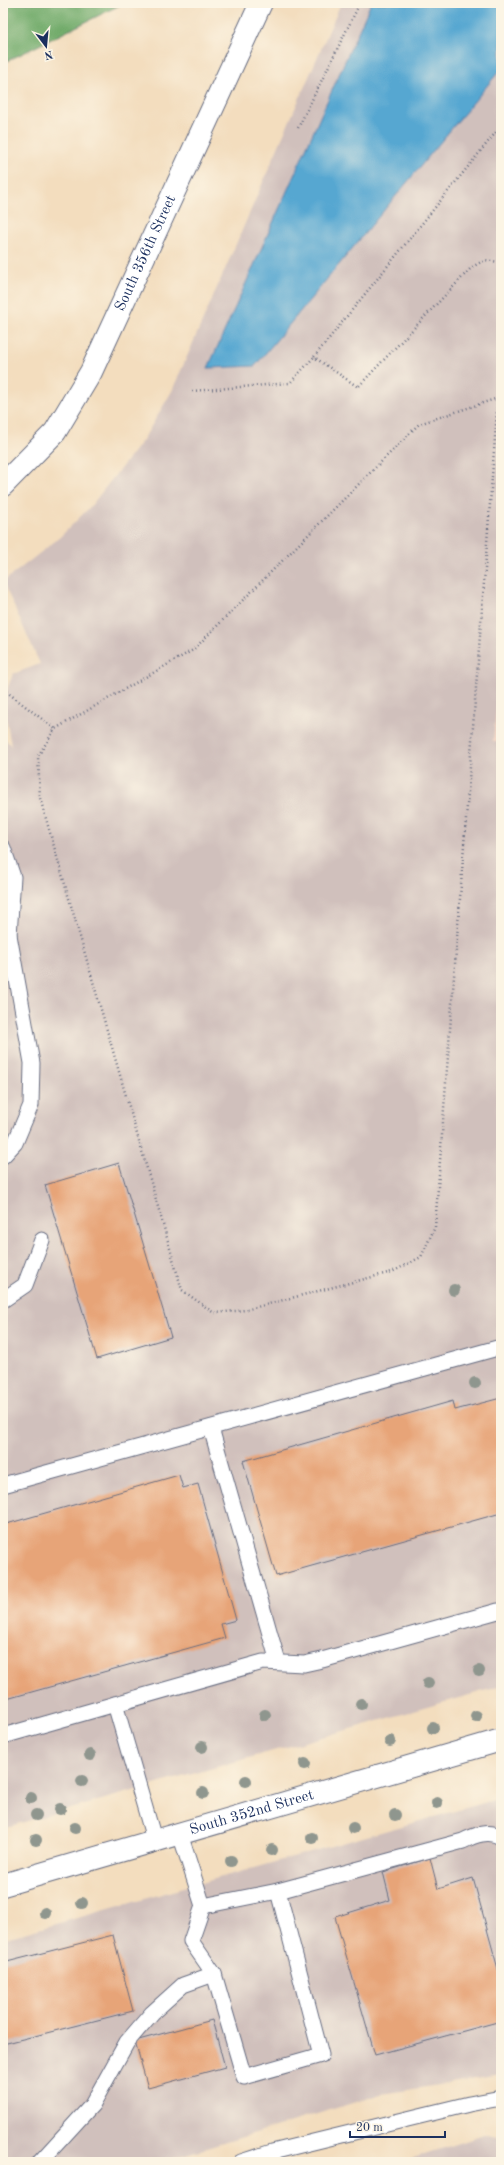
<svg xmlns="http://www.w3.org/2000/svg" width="504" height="2165" font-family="'Old Standard TT',serif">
	<rect width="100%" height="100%" fill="#fcf5e5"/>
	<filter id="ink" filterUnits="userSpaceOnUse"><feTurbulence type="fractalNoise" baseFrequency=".025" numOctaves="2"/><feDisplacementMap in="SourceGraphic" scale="8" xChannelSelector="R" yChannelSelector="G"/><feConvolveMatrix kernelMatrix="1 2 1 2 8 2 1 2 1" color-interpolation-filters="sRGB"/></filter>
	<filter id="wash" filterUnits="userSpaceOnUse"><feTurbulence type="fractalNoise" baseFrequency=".012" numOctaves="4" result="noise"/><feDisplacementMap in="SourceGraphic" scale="16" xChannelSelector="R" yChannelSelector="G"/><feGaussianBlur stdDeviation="0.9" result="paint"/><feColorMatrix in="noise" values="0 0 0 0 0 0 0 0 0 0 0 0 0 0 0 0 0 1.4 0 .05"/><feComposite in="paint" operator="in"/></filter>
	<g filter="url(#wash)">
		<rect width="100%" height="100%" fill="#f3ddbe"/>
		<polygon fill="#f4d3c1" points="501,662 501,741 493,742"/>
		<g fill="#d0c0bc">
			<polygon points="341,3 501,3 501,662 493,741 501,741 501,1686 3,1828 3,736 11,746 3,700 13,674 40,664 3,582 59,538 90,507 143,440 172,391"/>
			<polygon points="501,1798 501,2075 382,2094 161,2162 3,2162 3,1939"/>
			<polygon points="484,2135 501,2136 501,2162 401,2162"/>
		</g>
		<polygon fill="#70aa69" stroke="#466c64" points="3,3 124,3 3,63"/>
		<polygon fill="#57a7d1" stroke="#396b98" points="371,3 501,3 501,69 255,366 208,368"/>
		<g id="blocks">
			<g fill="#e7a478">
				<polygon points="119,1163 171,1337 97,1359 45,1185"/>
				<polygon points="501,1398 501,1513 276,1576 243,1461 453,1401 455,1410"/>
				<polygon points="179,1475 183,1488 198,1484 236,1620 221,1624 225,1638 3,1700 3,1525"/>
				<polygon points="430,1858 438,1889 473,1878 501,1980 501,2021 375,2055 335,1917 390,1900 383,1872"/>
				<polygon points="113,1935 133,2011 3,2044 3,1963"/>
				<polygon points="212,2020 225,2067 148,2088 135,2041"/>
			</g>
		</g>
	</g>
	<g filter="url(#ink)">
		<use href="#blocks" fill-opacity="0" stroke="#676c80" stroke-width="1"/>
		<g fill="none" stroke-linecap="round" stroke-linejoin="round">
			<defs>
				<g id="lane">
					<polyline points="3,848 13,877 9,935"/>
					<polyline points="3,933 9,935 32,1063 31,1105 15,1143 3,1156"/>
					<polyline points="3,1300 25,1285 42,1240"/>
					<polyline points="211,1428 278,1662"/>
					<polyline points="3,1485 501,1347"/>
					<polyline points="115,1704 154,1839"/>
					<polyline points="3,1736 263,1662 304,1664 322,1660 498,1611"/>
					<path d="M 180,1834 L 203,1906 L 191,1941 L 214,1974 L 244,2077 L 321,2055 L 278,1891 L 463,1841 C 475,1835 488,1830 501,1837"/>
					<polyline points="203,1906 278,1891"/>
					<polyline points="40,2162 92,2105 127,2042 152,2013 183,1985 214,1974"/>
					<polyline points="241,2162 272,2152 469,2104 501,2098"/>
				</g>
				<g id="street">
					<path id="s1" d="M 3,1885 L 501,1740"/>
				</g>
				<g id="secondary">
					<path id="s2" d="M 3,485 L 55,432 L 91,372 L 261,3"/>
				</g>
			</defs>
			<use href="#lane" stroke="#676c80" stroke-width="17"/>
			<use href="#street" stroke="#676c80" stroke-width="24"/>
			<use href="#secondary" stroke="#676c80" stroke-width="24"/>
			<g stroke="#676c80" stroke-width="2.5" stroke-dasharray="1 3" stroke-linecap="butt">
				<polyline points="501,126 314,357 358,387 472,267 485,260 499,262 501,265"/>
				<polyline points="298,128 360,3"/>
				<polyline points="192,391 290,383 314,357"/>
				<polyline points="498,398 419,424 193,650 55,729 38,756 40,798 182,1290 214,1313 245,1310 392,1272 421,1257 435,1227 498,398 501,364"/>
				<polyline points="3,689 55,729"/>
			</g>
			<use href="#lane" stroke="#fff" stroke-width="15"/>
			<use href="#street" stroke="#fff" stroke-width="22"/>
			<use href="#secondary" stroke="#fff" stroke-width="22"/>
		</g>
		<g fill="#8f968e">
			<circle cx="454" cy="1290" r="6"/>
			<circle cx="475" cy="1383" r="6"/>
			<circle cx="479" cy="1671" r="6"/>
			<circle cx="428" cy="1683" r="6"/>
			<circle cx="361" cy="1704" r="6"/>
			<circle cx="265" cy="1715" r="6"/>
			<circle cx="476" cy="1716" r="6"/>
			<circle cx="433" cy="1728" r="6"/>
			<circle cx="390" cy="1741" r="6"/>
			<circle cx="202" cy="1747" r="6"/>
			<circle cx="90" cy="1755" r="6"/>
			<circle cx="305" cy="1764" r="6"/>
			<circle cx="82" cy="1781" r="6"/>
			<circle cx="246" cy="1781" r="6"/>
			<circle cx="203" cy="1793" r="6"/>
			<circle cx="31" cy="1798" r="6"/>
			<circle cx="437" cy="1803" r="6"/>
			<circle cx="60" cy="1809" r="6"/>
			<circle cx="36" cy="1815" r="6"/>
			<circle cx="395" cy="1815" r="6"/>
			<circle cx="75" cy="1828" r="6"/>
			<circle cx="353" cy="1828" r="6"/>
			<circle cx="312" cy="1838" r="6"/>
			<circle cx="36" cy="1840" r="6"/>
			<circle cx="272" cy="1850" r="6"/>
			<circle cx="231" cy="1861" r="6"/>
			<circle cx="82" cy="1903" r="6"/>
			<circle cx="45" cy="1913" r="6"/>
		</g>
	</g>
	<g text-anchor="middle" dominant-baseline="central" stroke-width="4" stroke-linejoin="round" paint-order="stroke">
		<g font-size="15" fill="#1b2f5e" stroke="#fcf5e5">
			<text stroke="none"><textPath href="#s2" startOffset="275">South 356th Street</textPath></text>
			<text stroke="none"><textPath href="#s1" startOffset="259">South 352nd Street</textPath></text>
		</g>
	</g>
	<rect width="504" height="2165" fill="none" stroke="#fcf5e5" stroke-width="16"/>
	<g transform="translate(46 46) rotate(164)" stroke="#fcf5e5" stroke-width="3" paint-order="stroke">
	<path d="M0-3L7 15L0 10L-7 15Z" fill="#1b2f5e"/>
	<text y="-6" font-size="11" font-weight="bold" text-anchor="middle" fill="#1b2f5e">N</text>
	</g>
	<path d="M350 2131v6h95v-6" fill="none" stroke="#1b2f5e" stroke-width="2"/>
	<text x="356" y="2131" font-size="12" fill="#1b2f5e" stroke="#fcf5e5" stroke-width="3" paint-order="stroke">20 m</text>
</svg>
